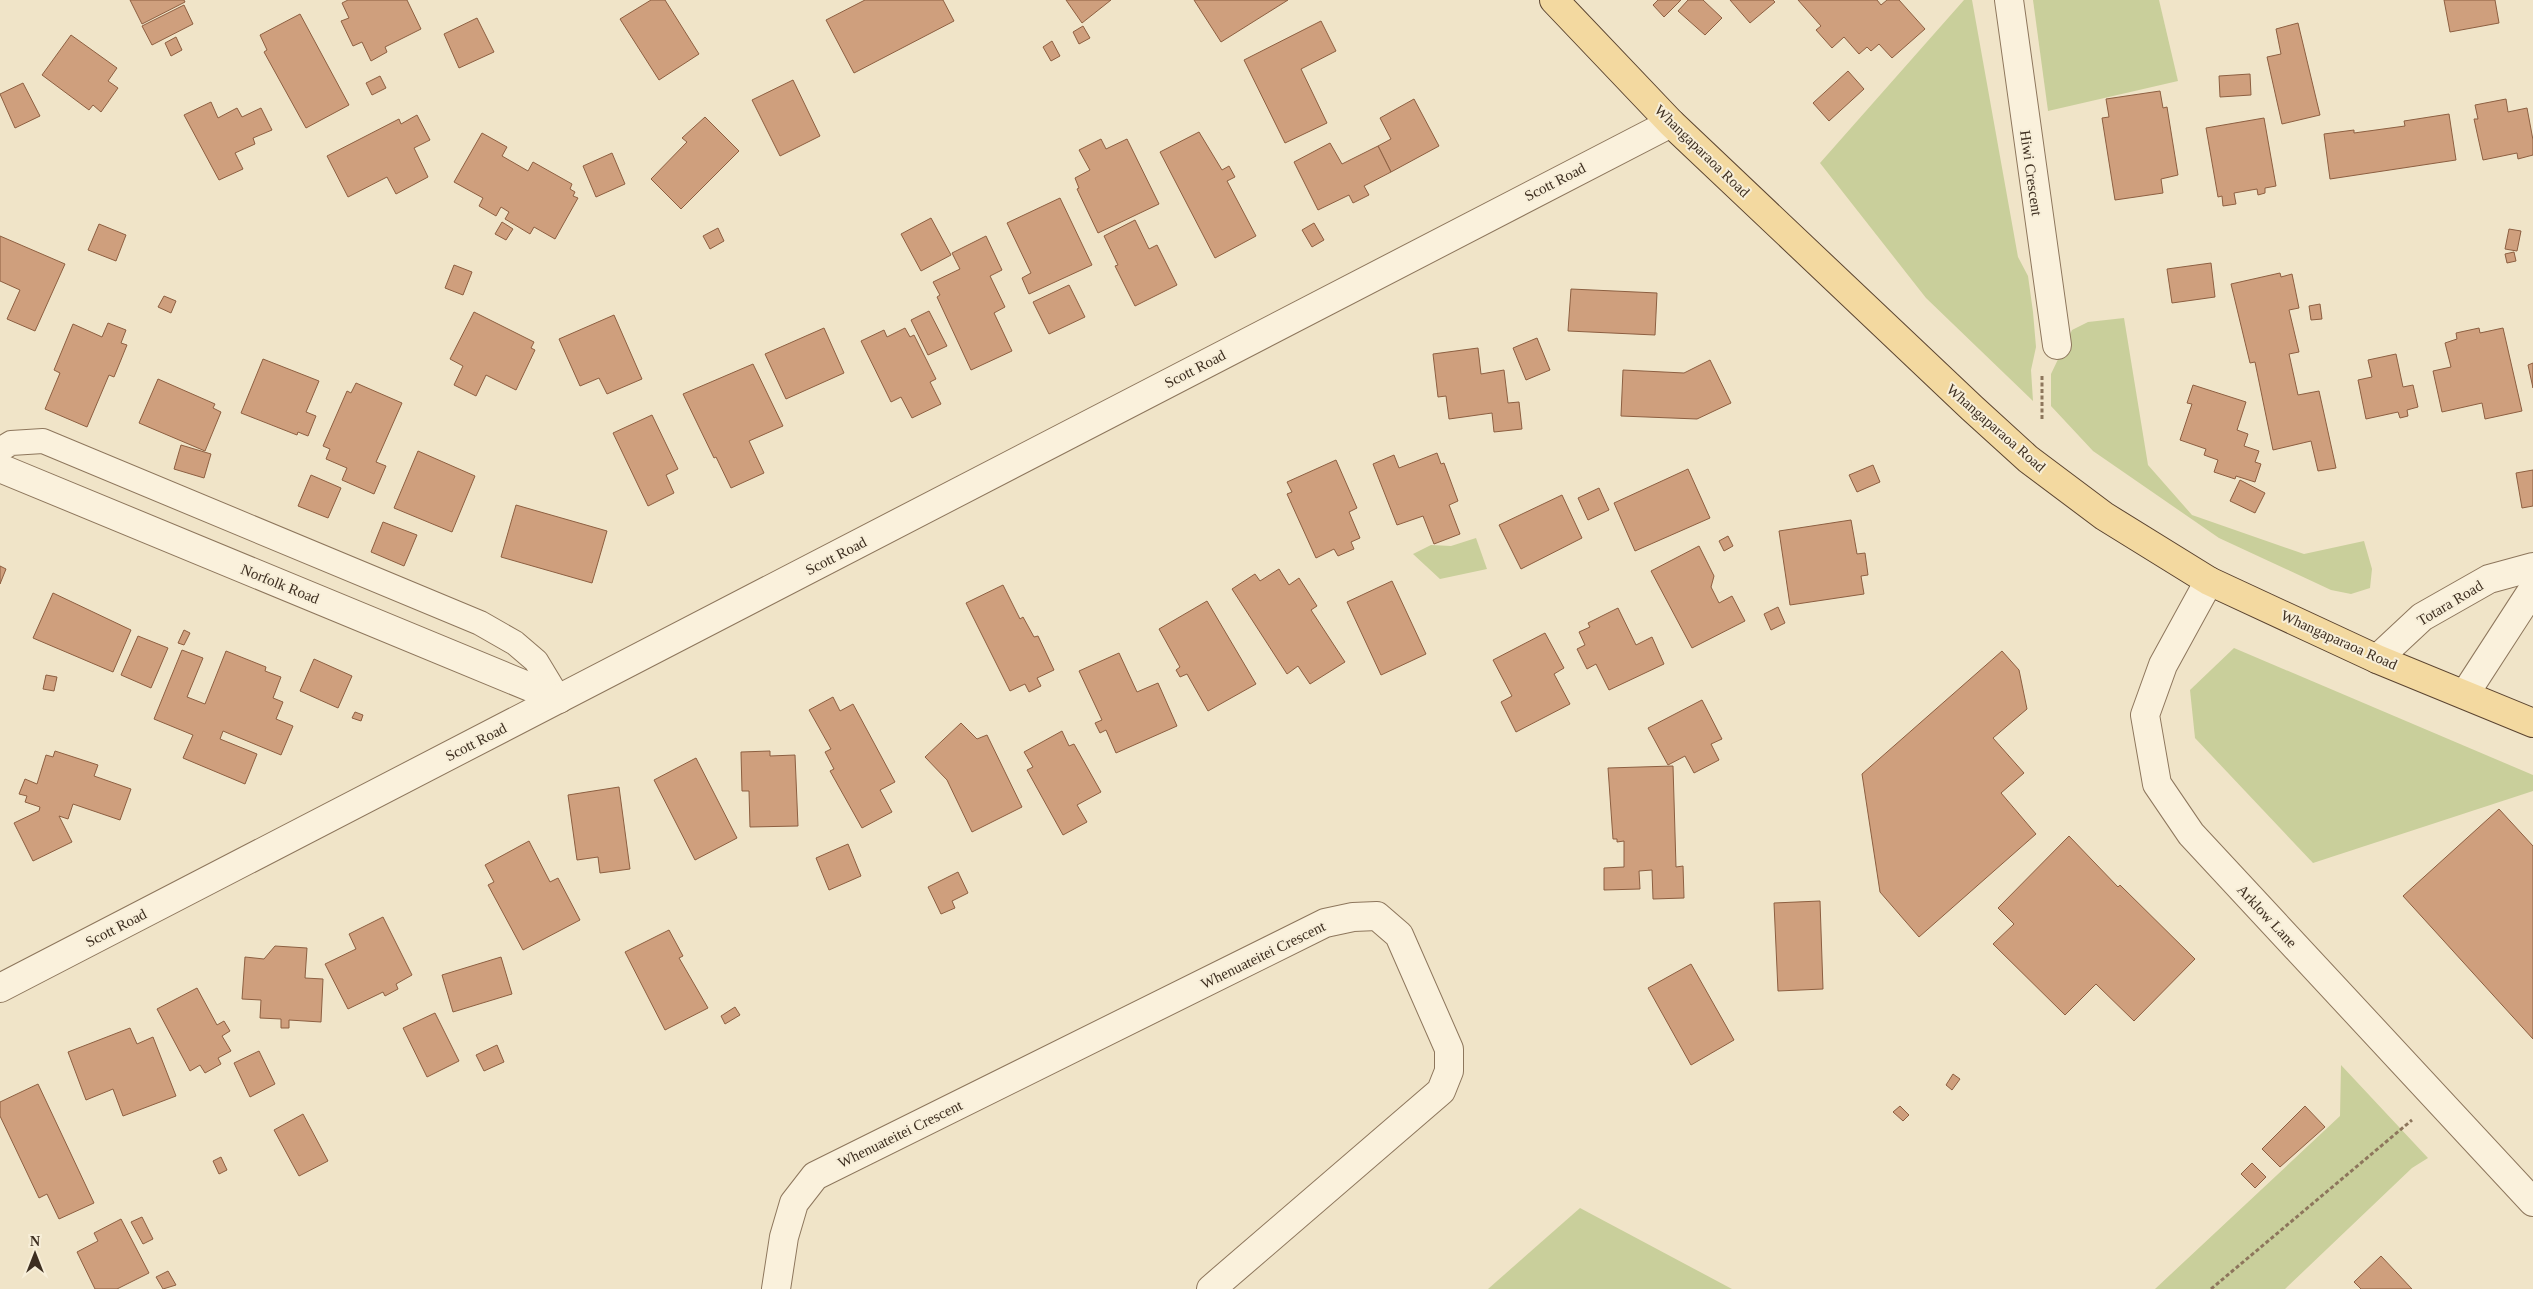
<svg xmlns="http://www.w3.org/2000/svg" width="2533" height="1289" font-family="'Times New Roman',serif">
	<rect width="100%" height="100%" fill="#f0e4c8"/>
	<g fill="#c9cf9b">
		<polygon points="1964,0 1972,0 2018,257 2028,276 2033,312 2036,347 2031,370 2033,401 1926,298 1820,163"/>
		<polygon points="2033,0 2159,0 2178,81 2048,111"/>
		<polygon points="2124,318 2148,465 2192,515 2304,554 2364,541 2372,569 2370,588 2351,594 2331,590 2219,538 2093,451 2051,406 2051,374 2072,330 2088,322"/>
		<polygon points="1476,538 1487,569 1440,579 1413,554 1431,545 1451,546"/>
		<polygon points="2234,648 2533,775 2533,791 2313,863 2195,738 2190,690"/>
		<polygon points="2341,1065 2428,1158 2412,1168 2285,1289 2155,1289 2340,1116"/>
		<polygon points="1580,1208 1732,1289 1488,1289"/>
	</g>
	<g fill="#cf9f7d" stroke="#8d5f41">
		<polygon points="130,0 184,0 185,2 142,24"/>
		<polygon points="348,0 407,0 421,29 385,47 387,52 371,61 362,42 353,46 341,21 349,18 342,3"/>
		<polygon points="651,0 665,0 699,54 659,80 620,19"/>
		<polygon points="865,0 943,0 954,21 854,73 826,20"/>
		<polygon points="1066,0 1111,0 1082,23"/>
		<polygon points="1194,0 1288,0 1221,42"/>
		<polygon points="1658,0 1681,0 1664,17 1653,5"/>
		<polygon points="1688,0 1703,0 1722,18 1705,35 1678,11"/>
		<polygon points="1730,0 1773,0 1775,2 1750,23"/>
		<polygon points="1798,0 1877,0 1881,5 1887,0 1899,0 1925,29 1892,58 1879,44 1871,51 1867,47 1859,54 1844,37 1832,48 1816,30 1821,26"/>
		<polygon points="2444,0 2495,0 2499,23 2450,32"/>
		<polygon points="184,5 193,24 152,45 142,26"/>
		<polygon points="300,14 349,105 306,128 264,52 267,50 260,35"/>
		<polygon points="477,18 494,52 459,68 444,34"/>
		<polygon points="1321,21 1336,51 1301,69 1327,123 1285,143 1244,60"/>
		<polygon points="2298,23 2320,115 2282,124 2267,57 2281,54 2276,29"/>
		<polygon points="1083,26 1090,38 1079,44 1073,32"/>
		<polygon points="71,35 117,68 108,81 118,88 101,112 93,105 89,110 42,75"/>
		<polygon points="176,37 182,50 171,56 165,43"/>
		<polygon points="1052,41 1060,56 1051,61 1043,47"/>
		<polygon points="1848,71 1864,89 1829,121 1813,103"/>
		<polygon points="2250,74 2251,95 2220,97 2219,76"/>
		<polygon points="380,76 386,88 372,95 366,83"/>
		<polygon points="793,80 820,136 780,156 752,100"/>
		<polygon points="23,83 40,116 15,128 0,94"/>
		<polygon points="2160,91 2163,108 2167,107 2178,175 2161,179 2163,193 2115,200 2102,118 2109,117 2106,99"/>
		<polygon points="1414,99 1439,146 1391,172 1378,146 1391,139 1380,118"/>
		<polygon points="2506,99 2508,112 2527,108 2533,140 2533,155 2518,159 2517,153 2483,160 2474,119 2478,119 2475,105"/>
		<polygon points="211,102 218,118 237,108 242,117 261,108 272,130 253,138 255,144 235,153 243,169 219,180 184,115"/>
		<polygon points="2449,114 2456,160 2330,179 2324,134 2354,130 2354,133 2405,126 2404,121"/>
		<polygon points="417,115 430,140 414,148 428,177 396,194 387,177 348,197 327,156 399,119 401,124"/>
		<polygon points="705,117 739,151 681,209 651,179 687,142 682,138"/>
		<polygon points="2264,118 2276,186 2265,188 2265,193 2258,195 2257,189 2234,193 2236,204 2223,206 2222,196 2218,197 2206,128"/>
		<polygon points="1199,132 1222,170 1229,166 1235,177 1227,181 1256,236 1215,258 1160,152"/>
		<polygon points="482,133 507,147 502,156 528,171 533,162 572,184 570,189 575,192 573,196 578,198 555,239 534,227 530,234 505,219 509,212 501,207 496,216 479,206 483,198 454,182"/>
		<polygon points="1101,139 1106,149 1127,139 1159,204 1098,233 1077,189 1079,188 1075,178 1090,170 1079,150"/>
		<polygon points="1330,143 1342,164 1378,146 1391,172 1364,186 1369,195 1353,203 1349,195 1318,210 1294,162"/>
		<polygon points="612,153 625,184 596,197 583,166"/>
		<polygon points="1060,198 1092,265 1029,294 1022,278 1031,273 1007,223"/>
		<polygon points="931,218 951,255 921,271 901,234"/>
		<polygon points="1135,220 1149,249 1157,245 1177,285 1135,306 1115,266 1118,265 1104,236"/>
		<polygon points="502,222 513,229 506,240 495,234"/>
		<polygon points="1314,223 1324,240 1312,247 1302,230"/>
		<polygon points="99,224 126,235 116,261 88,250"/>
		<polygon points="718,228 724,241 710,249 703,236"/>
		<polygon points="2509,229 2521,231 2517,251 2505,249"/>
		<polygon points="0,236 65,264 35,331 7,319 20,290 0,281"/>
		<polygon points="986,236 1002,270 990,276 1005,307 994,313 1012,351 971,370 937,297 940,295 933,282 960,269 952,253"/>
		<polygon points="2514,252 2516,261 2507,263 2505,254"/>
		<polygon points="2211,263 2215,297 2172,303 2167,269"/>
		<polygon points="454,265 472,272 463,295 445,288"/>
		<polygon points="2280,273 2281,277 2292,274 2299,308 2289,310 2299,352 2289,354 2298,395 2319,391 2336,468 2318,471 2311,441 2273,450 2255,362 2250,363 2231,284"/>
		<polygon points="1069,285 1085,317 1049,334 1033,302"/>
		<polygon points="1571,289 1657,293 1655,335 1568,331"/>
		<polygon points="164,296 176,301 171,313 158,307"/>
		<polygon points="2320,304 2322,319 2311,320 2309,306"/>
		<polygon points="929,311 947,346 928,355 911,320"/>
		<polygon points="474,312 534,342 531,348 535,350 516,390 486,375 476,396 454,385 463,366 450,359"/>
		<polygon points="614,315 642,379 607,394 599,378 580,386 559,339"/>
		<polygon points="108,323 126,330 121,343 127,345 114,377 109,375 87,427 45,409 60,373 54,370 73,324 102,337"/>
		<polygon points="824,328 844,373 786,399 765,354"/>
		<polygon points="905,328 910,337 914,335 936,379 930,382 941,404 912,418 901,397 891,402 861,341 884,330 887,337"/>
		<polygon points="2479,328 2480,333 2503,328 2522,411 2485,419 2482,403 2442,412 2433,371 2451,367 2445,343 2457,339 2456,333"/>
		<polygon points="1537,338 1550,370 1526,380 1513,348"/>
		<polygon points="1478,348 1481,374 1504,370 1508,403 1519,402 1522,429 1494,432 1492,413 1449,419 1446,396 1438,397 1433,354"/>
		<polygon points="2396,354 2403,387 2413,385 2418,407 2407,410 2408,416 2400,418 2398,412 2366,419 2358,380 2372,377 2368,360"/>
		<polygon points="263,359 319,381 306,412 316,416 308,436 298,432 297,435 241,413"/>
		<polygon points="1710,360 1731,403 1697,419 1621,416 1623,370 1684,373"/>
		<polygon points="2533,363 2533,388 2528,365"/>
		<polygon points="753,364 783,426 749,441 764,473 731,488 716,457 714,458 683,394"/>
		<polygon points="158,379 215,404 213,408 221,412 205,451 139,423"/>
		<polygon points="356,383 402,403 376,462 386,466 374,494 342,480 347,468 326,459 330,449 323,446 347,391 351,393"/>
		<polygon points="2193,385 2246,402 2237,430 2248,434 2244,446 2259,451 2255,462 2261,464 2255,482 2236,476 2235,479 2214,472 2218,460 2204,455 2206,449 2180,440 2192,404 2187,403"/>
		<polygon points="652,415 678,469 666,475 674,493 648,506 613,433"/>
		<polygon points="181,445 211,454 204,478 174,469"/>
		<polygon points="418,451 475,476 452,532 394,508"/>
		<polygon points="1437,453 1441,464 1444,463 1458,501 1449,505 1460,534 1434,544 1423,516 1397,525 1373,464 1394,455 1399,468"/>
		<polygon points="1336,460 1357,508 1349,512 1360,538 1351,542 1354,549 1338,556 1334,549 1316,558 1287,494 1292,492 1287,482"/>
		<polygon points="1873,465 1880,482 1857,492 1849,475"/>
		<polygon points="1688,469 1710,518 1635,551 1614,503"/>
		<polygon points="2533,470 2533,506 2522,508 2516,473"/>
		<polygon points="311,475 341,488 328,518 298,506"/>
		<polygon points="2240,480 2265,493 2255,513 2230,501"/>
		<polygon points="1599,488 1609,510 1588,520 1578,498"/>
		<polygon points="1562,495 1582,538 1521,569 1499,525"/>
		<polygon points="516,505 607,531 592,583 501,557"/>
		<polygon points="1851,520 1857,554 1865,553 1868,575 1861,576 1864,594 1790,605 1779,531"/>
		<polygon points="383,522 417,535 404,566 371,552"/>
		<polygon points="1728,536 1733,546 1724,551 1719,541"/>
		<polygon points="1699,546 1714,576 1711,587 1719,603 1732,596 1745,621 1692,648 1651,571"/>
		<polygon points="0,566 6,569 0,584"/>
		<polygon points="1279,569 1289,585 1299,578 1317,606 1311,610 1345,662 1310,684 1298,666 1287,674 1232,589 1255,574 1260,581"/>
		<polygon points="1392,581 1426,654 1381,675 1347,602"/>
		<polygon points="1003,585 1020,619 1023,617 1034,637 1038,636 1054,670 1037,678 1041,686 1029,692 1025,684 1010,691 966,603"/>
		<polygon points="53,593 131,630 113,672 33,638"/>
		<polygon points="1207,601 1256,684 1208,711 1187,674 1180,677 1176,670 1180,667 1159,629"/>
		<polygon points="1778,607 1785,623 1771,630 1764,614"/>
		<polygon points="1618,608 1636,645 1652,637 1664,664 1609,690 1596,664 1587,669 1577,649 1585,645 1579,632 1590,627 1588,623"/>
		<polygon points="184,630 190,633 184,645 178,643"/>
		<polygon points="1545,633 1564,668 1554,674 1570,704 1516,732 1501,702 1512,696 1493,660"/>
		<polygon points="138,636 168,648 151,688 121,675"/>
		<polygon points="182,650 203,658 187,697 205,704 226,651 266,667 265,671 281,677 273,698 283,702 276,719 293,726 281,755 223,731 220,739 257,754 245,784 183,758 193,735 154,719"/>
		<polygon points="2002,651 2019,670 2027,709 1993,738 2024,773 2001,793 2036,834 1919,937 1880,892 1862,774"/>
		<polygon points="1119,653 1137,692 1158,683 1177,726 1116,753 1106,730 1100,733 1095,723 1102,720 1079,671"/>
		<polygon points="314,659 352,676 338,708 300,691"/>
		<polygon points="46,675 57,677 54,691 43,689"/>
		<polygon points="833,697 840,711 853,704 895,782 880,790 892,812 862,828 830,771 834,769 825,752 831,749 809,710"/>
		<polygon points="1702,700 1722,739 1711,744 1719,760 1694,773 1685,756 1668,765 1648,728"/>
		<polygon points="355,712 363,715 361,721 352,718"/>
		<polygon points="961,723 977,739 987,735 1022,807 972,832 947,780 925,757"/>
		<polygon points="1062,731 1069,746 1074,744 1101,792 1077,805 1087,822 1063,835 1027,770 1033,767 1024,752"/>
		<polygon points="55,751 98,765 94,776 131,789 120,820 73,804 68,819 59,816 72,842 33,861 14,823 39,811 40,807 25,802 27,796 19,794 25,779 37,784 46,755 53,757"/>
		<polygon points="770,751 770,756 795,755 798,826 750,827 749,791 742,791 741,752"/>
		<polygon points="696,758 737,838 695,860 654,780"/>
		<polygon points="1673,766 1676,867 1683,866 1684,898 1653,899 1652,870 1639,871 1640,889 1604,890 1604,868 1624,867 1624,841 1617,842 1617,839 1613,839 1608,768"/>
		<polygon points="619,787 630,869 600,873 598,857 577,860 568,795"/>
		<polygon points="2499,809 2533,846 2533,1039 2403,896"/>
		<polygon points="2069,836 2118,887 2120,885 2195,959 2134,1021 2096,984 2065,1015 1993,944 2014,924 1998,908"/>
		<polygon points="529,841 550,882 558,878 580,920 523,950 488,885 494,882 485,865"/>
		<polygon points="848,844 861,876 829,890 816,858"/>
		<polygon points="958,872 968,893 952,901 955,908 941,914 928,887"/>
		<polygon points="1820,901 1823,989 1778,991 1774,903"/>
		<polygon points="383,917 412,975 396,984 398,989 385,996 383,992 348,1009 325,964 356,949 349,934"/>
		<polygon points="669,930 683,956 679,958 708,1008 665,1030 625,952"/>
		<polygon points="275,946 307,948 305,978 323,979 321,1022 289,1020 289,1028 281,1028 281,1019 260,1018 261,1000 242,999 245,957 264,959"/>
		<polygon points="501,957 512,994 453,1012 442,975"/>
		<polygon points="1691,964 1734,1040 1691,1065 1648,988"/>
		<polygon points="197,988 217,1025 224,1021 230,1031 222,1036 231,1051 218,1058 221,1064 205,1073 200,1065 190,1071 157,1009"/>
		<polygon points="735,1007 740,1015 725,1024 721,1016"/>
		<polygon points="435,1013 459,1061 427,1077 403,1028"/>
		<polygon points="130,1028 137,1044 153,1037 176,1096 123,1116 113,1089 86,1100 68,1052"/>
		<polygon points="497,1045 504,1062 484,1071 476,1055"/>
		<polygon points="259,1051 275,1084 250,1097 234,1063"/>
		<polygon points="1953,1074 1960,1079 1952,1090 1946,1085"/>
		<polygon points="38,1084 94,1203 59,1219 47,1194 39,1198 0,1116 0,1102"/>
		<polygon points="1900,1106 1909,1115 1903,1121 1893,1112"/>
		<polygon points="2305,1106 2325,1127 2280,1167 2262,1149"/>
		<polygon points="303,1114 328,1161 299,1176 274,1130"/>
		<polygon points="221,1157 227,1170 219,1174 213,1161"/>
		<polygon points="2252,1163 2266,1177 2255,1188 2241,1174"/>
		<polygon points="142,1217 153,1239 143,1244 131,1222"/>
		<polygon points="121,1219 149,1273 117,1289 95,1289 77,1252 98,1241 94,1233"/>
		<polygon points="2381,1256 2412,1289 2361,1289 2354,1282"/>
		<polygon points="168,1271 176,1285 163,1289 156,1277"/>
	</g>
	<g fill="none" stroke-linecap="round" stroke-linejoin="round">
		<defs>
			<polyline id="lane" points="0,450 11,443 43,441 480,623 515,643 536,661 559,699"/>
			<g id="street">
				<polyline points="2009,0 2057,345"/>
				<polyline points="0,468 559,699"/>
				<polyline points="2209,581 2163,665 2145,715 2157,784 2191,834 2533,1202"/>
				<polyline points="2377,659 2422,617 2489,579 2533,567"/>
				<polyline points="2465,694 2533,589"/>
				<polyline points="0,988 1671,123"/>
				<polyline points="776,1289 784,1237 794,1203 815,1176 1325,923 1353,917 1377,916 1399,935 1449,1049 1449,1071 1441,1091 1211,1289"/>
			</g>
			<polyline id="primary" points="1554,0 1671,123 1972,408 2028,459 2104,516 2209,581 2377,659 2533,723"/>
		</defs>
		<use href="#lane" stroke="#8d765c" stroke-width="26"/>
		<use href="#street" stroke="#8d765c" stroke-width="30"/>
		<use href="#primary" stroke="#5b4430" stroke-width="30"/>
		<g stroke="#8d765c" stroke-width="3" stroke-dasharray="4 2.5" stroke-linecap="butt">
			<polyline points="2042,376 2042,419"/>
			<polyline points="2211,1289 2412,1120"/>
		</g>
		<use href="#lane" stroke="#faf1dc" stroke-width="24"/>
		<use href="#street" stroke="#faf1dc" stroke-width="28"/>
		<use href="#primary" stroke="#f3d9a0" stroke-width="28"/>
	</g>
	<g text-anchor="middle" dominant-baseline="central" stroke-width="4" stroke-linejoin="round" paint-order="stroke">
		<g font-size="15" fill="#3d2e20" stroke="#f7eed8">
			<text transform="translate(1702 151) rotate(44)">Whangaparaoa Road</text>
			<text transform="translate(2031 173) rotate(82)">Hiwi Crescent</text>
			<text transform="translate(1555 182) rotate(-27)">Scott Road</text>
			<text transform="translate(1195 369) rotate(-27)">Scott Road</text>
			<text transform="translate(1996 428) rotate(41)">Whangaparaoa Road</text>
			<text transform="translate(836 556) rotate(-27)">Scott Road</text>
			<text transform="translate(280 584) rotate(22)">Norfolk Road</text>
			<text transform="translate(2450 603) rotate(-31)">Totara Road</text>
			<text transform="translate(2339 640) rotate(24)">Whangaparaoa Road</text>
			<text transform="translate(476 742) rotate(-27)">Scott Road</text>
			<text transform="translate(2267 916) rotate(47)">Arklow Lane</text>
			<text transform="translate(116 928) rotate(-27)">Scott Road</text>
			<text transform="translate(1263 955) rotate(-26)">Whenuateitei Crescent</text>
			<text transform="translate(900 1134) rotate(-26)">Whenuateitei Crescent</text>
		</g>
	</g>
	<g transform="translate(35 1254)" stroke="#f7eed8" stroke-width="4" paint-order="stroke">
	<path d="M0-4L9 19L0 12L-9 19Z" fill="#3d2e20"/>
	<text y="-8" font-size="14" font-weight="bold" text-anchor="middle" fill="#3d2e20">N</text>
	</g>
</svg>
